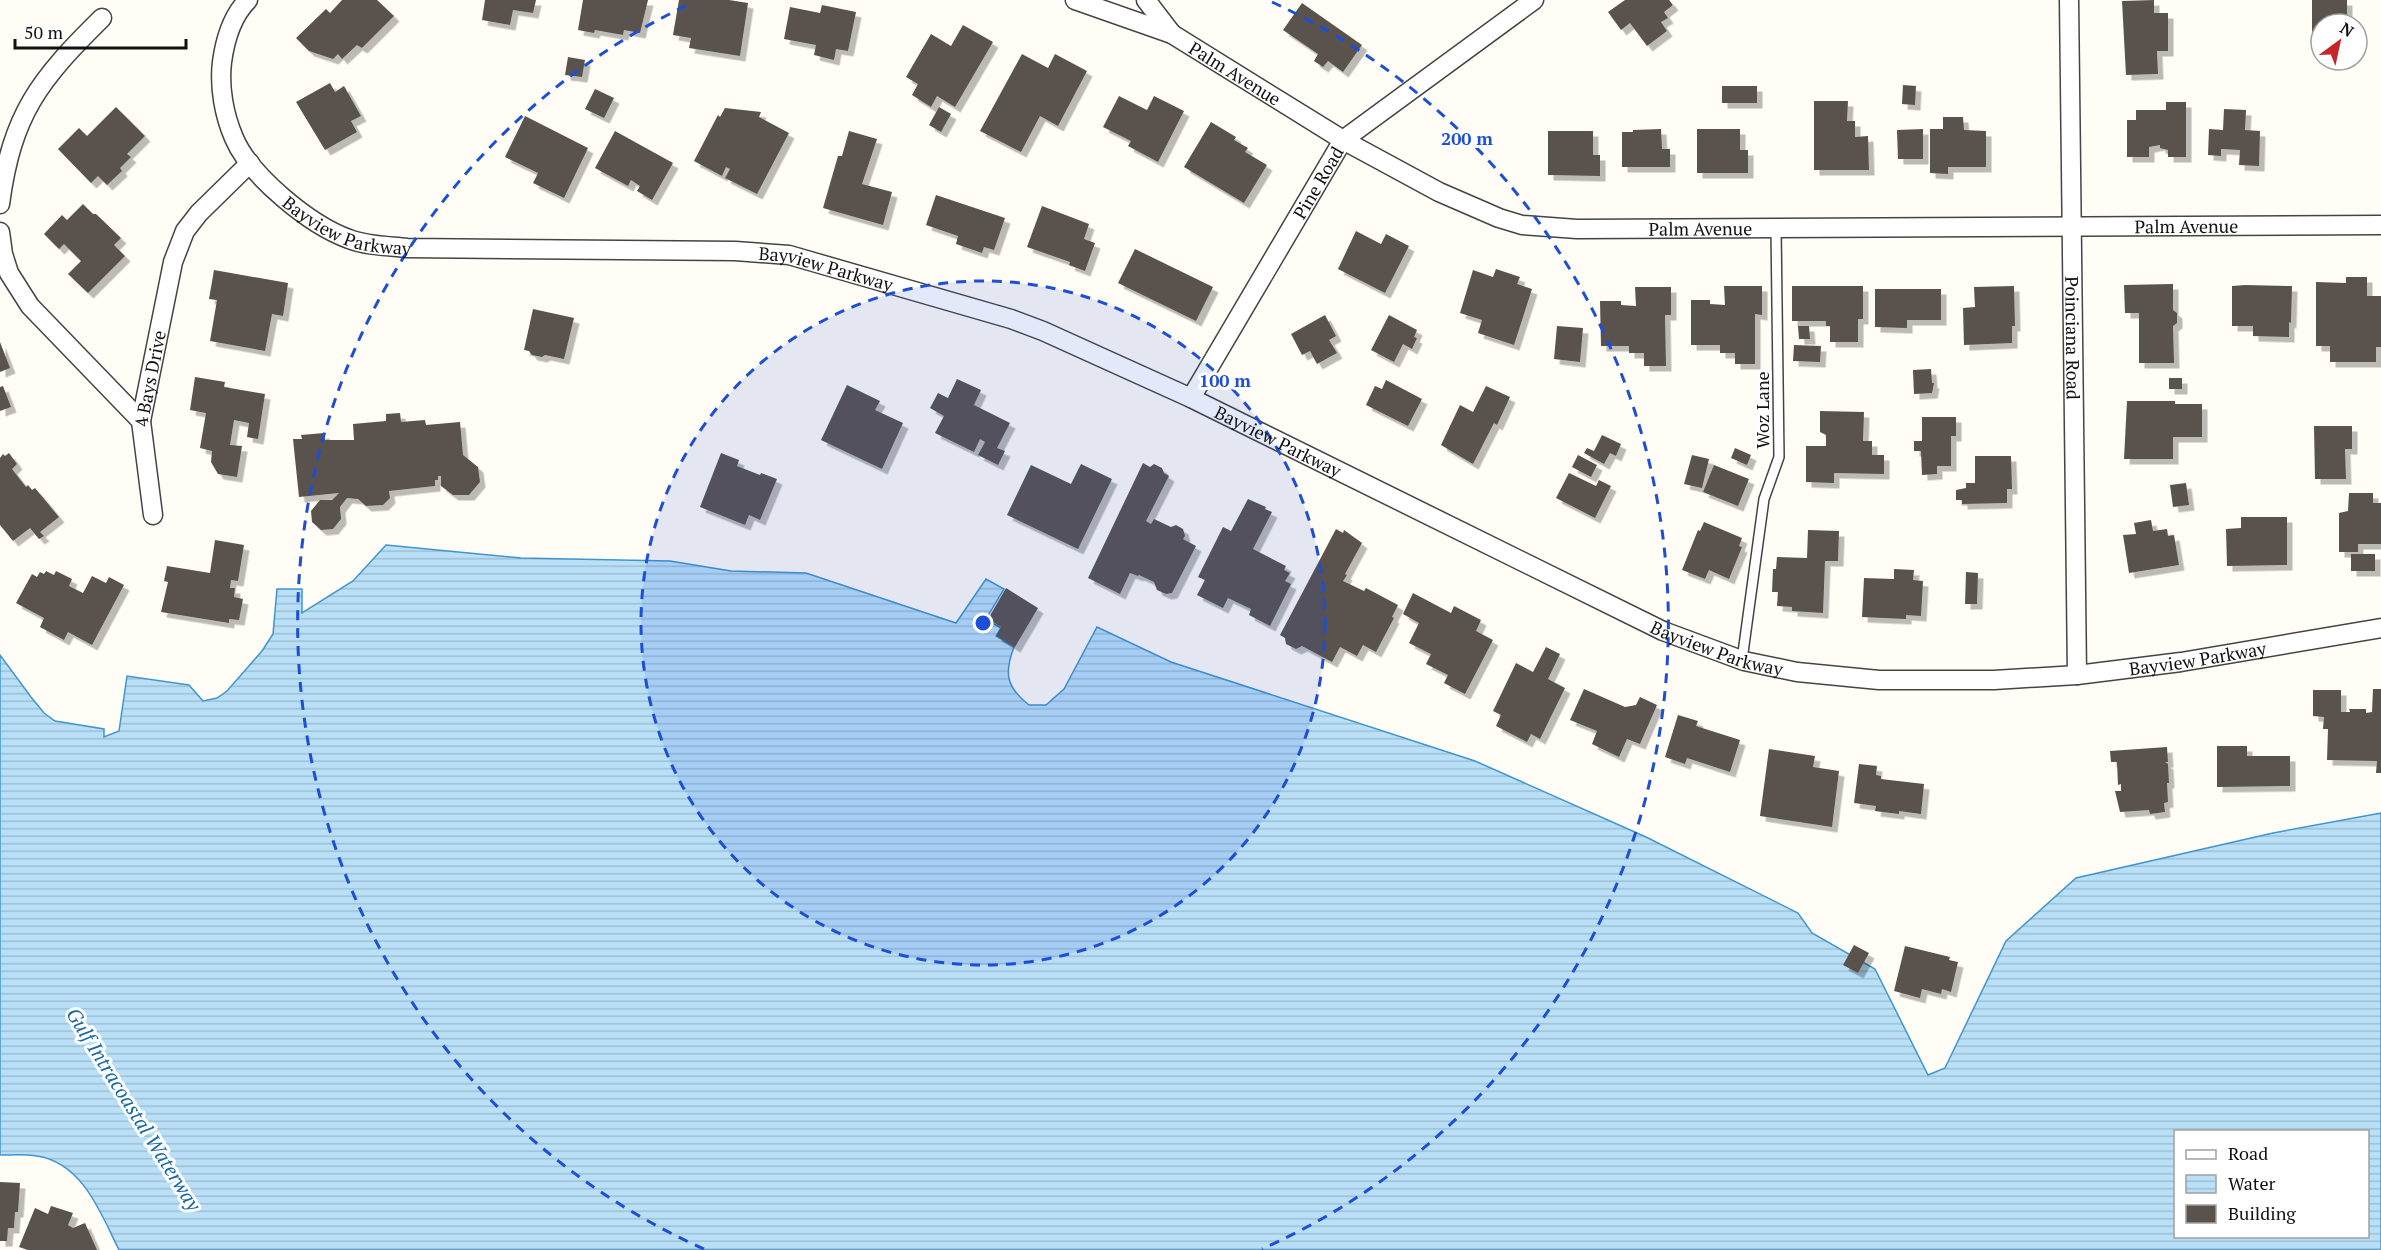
<svg xmlns="http://www.w3.org/2000/svg" width="2381" height="1250" font-family="'PT Serif',serif">
	<defs>
		<pattern id="water-rules" width="6" height="5" patternUnits="userSpaceOnUse" patternTransform="scale(1.5)"><rect width="6" height="5" fill="#b9e0f7"/><path d="M0 2.5h6" fill="none" stroke="#9ebfd3"/></pattern>
		<filter id="shadow"><feDropShadow dx="5.5" dy="5.5" stdDeviation="0" flood-color="#0004"/></filter>
	</defs>
	<rect width="100%" height="100%" fill="#fffdf5"/>
	<path fill="url(#water-rules)" stroke="#3f96cf" stroke-width="1.5" fill-rule="evenodd" d="M 386,545 L 521,558 L 670,561 L 731,571 L 806,573 L 956,623 L 986,579 L 1004,589 L 986,619 L 1001,628 L 996,636 L 1014,647 C 1004,673 1006,687 1029,705 L 1046,705 L 1064,689 L 1097,627 L 1171,662 L 1475,761 L 1646,837 L 1798,913 L 1812,933 L 1875,969 L 1928,1075 L 1945,1068 L 2006,941 L 2076,878 L 2273,833 L 2381,813 L 2381,1250 L 119,1250 C 101,1214 83,1163 37,1156 C 25,1154 12,1155 0,1155 L 0,655 L 31,697 L 44,713 L 55,721 L 104,729 L 104,737 L 119,731 L 127,676 L 189,685 L 203,701 L 217,698 L 227,691 L 262,651 L 273,634 L 277,589 L 302,589 L 302,613 L 353,581 ZM 2176,1132 L 2368,1132 L 2368,1236 L 2176,1236 Z"/>
	<g fill="#5a524d" filter="url(#shadow)">
		<polygon points="342,0 377,0 394,16 362,48 357,45 342,59 338,54 333,59 309,51 296,38 326,9 330,13"/>
		<polygon points="485,0 536,0 533,13 513,10 510,25 482,20"/>
		<polygon points="583,0 648,0 640,33 624,30 623,35 595,30 594,33 578,30"/>
		<polygon points="679,0 729,0 748,3 740,56 689,48 691,38 673,35"/>
		<polygon points="1625,0 1669,0 1673,5 1664,12 1668,18 1661,22 1667,31 1647,46 1630,23 1621,30 1608,12"/>
		<polygon points="2154,0 2154,13 2168,13 2168,51 2157,51 2158,74 2126,75 2122,1"/>
		<polygon points="2312,0 2347,0 2347,24 2321,24 2321,47 2312,47"/>
		<polygon points="1302,3 1362,45 1343,72 1328,61 1323,67 1314,61 1318,54 1283,30"/>
		<polygon points="822,5 856,12 848,51 836,49 834,60 814,55 816,45 784,39 790,7 820,13"/>
		<polygon points="963,25 993,42 955,107 937,96 931,107 912,95 918,84 906,77 931,34 951,46"/>
		<polygon points="1022,54 1048,68 1055,54 1087,71 1058,126 1040,116 1021,152 980,131"/>
		<polygon points="568,57 585,60 582,77 565,75"/>
		<polygon points="330,83 335,92 344,86 361,116 351,121 357,132 325,150 296,102"/>
		<polygon points="1903,85 1916,86 1915,105 1902,104"/>
		<rect x="1722" y="86" width="35" height="17"/>
		<polygon points="595,89 614,98 604,118 585,109"/>
		<polygon points="1119,96 1147,110 1154,96 1184,111 1158,162 1128,146 1131,141 1103,127"/>
		<polygon points="1814,101 1848,101 1847,121 1855,121 1855,137 1868,136 1869,170 1814,170"/>
		<polygon points="2166,102 2186,102 2186,157 2168,157 2168,150 2160,148 2160,145 2149,147 2149,157 2127,157 2127,120 2136,120 2136,110 2166,110"/>
		<polygon points="116,107 145,136 127,154 131,157 120,168 122,171 107,185 98,176 91,183 58,149 79,128 87,136"/>
		<polygon points="939,107 951,114 941,132 929,125"/>
		<polygon points="725,108 761,112 759,117 789,133 757,194 725,178 730,169 726,167 722,176 694,161 718,115 720,117"/>
		<polygon points="2224,109 2246,110 2245,130 2260,131 2259,166 2239,165 2240,150 2221,149 2221,156 2208,155 2209,129 2223,130"/>
		<polygon points="525,116 588,148 564,198 533,183 538,173 505,157"/>
		<polygon points="1943,117 1963,117 1964,130 1986,131 1986,167 1948,167 1948,174 1930,173 1930,129 1943,129"/>
		<polygon points="1211,122 1236,137 1234,140 1248,148 1245,152 1267,165 1244,203 1184,167"/>
		<polygon points="1661,129 1662,149 1670,149 1670,167 1622,167 1622,132 1633,132 1633,130"/>
		<polygon points="1697,129 1740,129 1740,150 1748,150 1748,173 1697,173"/>
		<polygon points="1923,129 1923,159 1898,159 1897,130"/>
		<polygon points="615,131 673,163 652,200 637,191 640,186 631,180 628,186 595,168"/>
		<polygon points="849,131 877,139 862,184 892,192 883,225 823,208 838,156 842,156"/>
		<polygon points="1548,131 1593,131 1593,155 1600,155 1600,176 1548,175"/>
		<polygon points="936,195 1005,218 994,250 984,247 982,253 956,244 958,236 926,225"/>
		<polygon points="83,204 93,214 96,214 121,238 114,245 125,256 88,293 68,274 81,261 64,244 59,249 44,234 62,215 67,220"/>
		<polygon points="1042,206 1089,224 1084,239 1095,243 1085,271 1069,265 1070,262 1027,247"/>
		<polygon points="1356,231 1381,244 1386,234 1409,246 1385,293 1338,269"/>
		<polygon points="1135,249 1213,287 1196,321 1118,283"/>
		<polygon points="1496,269 1520,277 1517,284 1532,289 1514,345 1478,333 1482,320 1460,313 1473,270 1493,277"/>
		<polygon points="214,270 288,283 283,316 272,314 265,351 210,341 217,300 209,299"/>
		<polygon points="2346,277 2367,277 2367,296 2381,296 2381,347 2376,347 2376,362 2330,362 2330,346 2316,346 2316,282 2346,283"/>
		<polygon points="2173,284 2173,310 2177,313 2177,323 2173,326 2174,363 2139,363 2139,313 2125,313 2124,285"/>
		<polygon points="2245,285 2292,286 2291,323 2289,322 2289,337 2253,336 2253,326 2232,326 2232,286"/>
		<polygon points="1724,286 1762,286 1762,315 1755,314 1755,364 1735,364 1735,353 1720,353 1720,345 1691,345 1691,300 1710,300 1710,304 1725,305"/>
		<polygon points="1792,286 1863,286 1863,319 1858,319 1858,342 1830,342 1830,326 1826,326 1826,321 1792,321"/>
		<polygon points="2014,286 2015,326 2012,326 2012,343 1964,345 1963,308 1975,307 1974,287"/>
		<polygon points="1635,287 1671,287 1671,315 1665,315 1666,366 1644,366 1644,353 1629,353 1629,346 1601,346 1600,301 1621,301 1621,305 1636,306"/>
		<polygon points="1875,289 1941,289 1941,320 1907,320 1907,328 1875,327"/>
		<polygon points="533,309 574,318 564,359 545,355 542,357 532,355 529,351 524,350"/>
		<polygon points="1325,315 1336,336 1329,340 1337,353 1317,364 1310,351 1302,355 1291,334"/>
		<polygon points="1389,315 1417,330 1414,337 1417,338 1412,349 1403,344 1394,362 1371,350"/>
		<polygon points="1557,326 1583,328 1580,362 1554,359"/>
		<polygon points="1798,326 1809,326 1810,339 1799,339"/>
		<polygon points="0,342 10,368 0,372"/>
		<polygon points="1794,345 1821,346 1820,362 1793,361"/>
		<polygon points="1931,369 1932,383 1934,383 1932,393 1914,394 1913,370"/>
		<polygon points="195,377 225,382 224,387 265,394 258,439 247,437 249,423 234,420 230,445 242,446 237,477 218,474 211,462 212,451 200,448 206,413 190,410"/>
		<rect x="2169" y="378" width="13" height="11"/>
		<polygon points="957,379 981,390 974,405 1010,423 997,448 1005,451 998,465 978,455 985,442 980,439 974,452 935,433 944,416 930,408 938,393 948,398"/>
		<polygon points="1386,380 1422,399 1408,426 1366,405 1375,386 1382,389"/>
		<polygon points="847,385 880,401 875,410 903,423 882,469 821,440"/>
		<polygon points="3,386 11,407 0,411 0,387"/>
		<polygon points="1486,386 1510,397 1497,425 1494,423 1473,464 1441,445 1460,405 1473,412"/>
		<polygon points="2127,401 2175,401 2175,404 2202,404 2202,437 2173,437 2173,459 2124,459"/>
		<polygon points="1820,411 1864,412 1863,441 1872,441 1872,455 1884,455 1884,474 1834,473 1834,483 1806,482 1806,446 1826,446 1826,435 1820,432"/>
		<polygon points="400,413 401,422 425,420 426,425 460,422 463,455 478,467 480,482 469,495 453,495 441,486 441,476 438,476 438,480 435,480 435,486 389,491 390,498 383,505 366,506 358,499 347,498 340,507 341,519 333,529 321,530 312,522 311,511 320,500 332,500 339,493 299,497 293,439 302,439 301,435 324,433 325,440 354,440 353,424 386,421 386,414"/>
		<polygon points="1922,417 1956,417 1956,436 1951,436 1951,466 1937,466 1937,474 1922,475 1921,451 1914,451 1914,441 1922,441"/>
		<polygon points="2314,426 2352,426 2352,449 2345,449 2346,479 2315,479"/>
		<polygon points="1602,435 1621,444 1616,456 1610,453 1604,464 1584,453 1587,448 1594,451"/>
		<polygon points="1735,448 1751,455 1747,465 1731,458"/>
		<polygon points="9,453 17,464 12,469 26,487 28,485 32,490 35,488 59,517 40,532 44,536 39,539 30,528 13,541 0,525 0,458 3,454 5,456"/>
		<polygon points="721,453 739,460 737,466 760,475 761,473 777,479 760,520 749,515 745,525 700,507"/>
		<polygon points="1578,455 1597,465 1591,477 1572,467"/>
		<polygon points="1692,455 1709,459 1702,488 1684,484"/>
		<polygon points="1975,456 2011,456 2012,489 2007,489 2007,503 1962,504 1962,500 1956,500 1956,490 1966,488 1966,483 1975,483"/>
		<polygon points="1143,463 1150,467 1154,464 1162,468 1164,473 1169,476 1146,521 1151,524 1154,519 1171,527 1176,525 1183,529 1185,536 1183,539 1196,546 1172,593 1166,594 1157,590 1154,582 1139,575 1138,576 1130,573 1120,594 1088,578"/>
		<polygon points="1081,464 1112,479 1078,549 1007,515 1031,465 1071,484"/>
		<polygon points="1714,465 1749,479 1738,506 1703,492"/>
		<polygon points="1569,473 1596,486 1599,480 1611,486 1595,518 1556,498"/>
		<polygon points="2186,483 2189,505 2173,507 2170,485"/>
		<polygon points="2349,493 2373,493 2373,503 2381,503 2381,544 2358,544 2358,552 2339,552 2339,513 2348,511"/>
		<polygon points="1248,499 1266,507 1265,509 1272,512 1253,549 1286,566 1284,570 1290,573 1285,581 1291,584 1270,626 1249,615 1251,609 1228,598 1223,608 1197,595 1205,580 1198,577 1223,527 1231,531"/>
		<polygon points="2241,517 2287,517 2287,565 2227,566 2226,529 2241,528"/>
		<polygon points="2151,520 2153,531 2167,529 2168,536 2174,535 2179,565 2129,573 2123,535 2136,534 2134,523"/>
		<polygon points="1704,522 1742,538 1739,546 1742,547 1729,579 1709,570 1705,579 1682,570 1698,530 1700,531"/>
		<polygon points="1336,529 1343,533 1344,530 1362,543 1345,574 1347,575 1343,581 1364,591 1366,588 1398,605 1392,617 1394,618 1376,652 1363,645 1357,656 1340,647 1332,662 1302,646 1296,649 1286,644 1285,638 1280,635"/>
		<polygon points="1808,530 1839,531 1838,561 1825,561 1823,613 1792,611 1792,607 1777,606 1778,592 1772,592 1773,569 1776,569 1777,557 1807,558"/>
		<polygon points="215,540 244,545 238,581 231,580 230,588 235,588 234,597 243,599 239,620 229,619 229,623 161,612 168,582 164,581 167,566 210,573"/>
		<rect x="2351" y="554" width="24" height="17"/>
		<polygon points="1894,569 1914,570 1913,580 1923,581 1921,616 1906,615 1906,619 1862,617 1864,578 1894,579"/>
		<polygon points="46,571 54,575 56,571 72,579 69,586 83,593 92,576 106,583 109,577 124,585 92,645 68,632 64,640 40,627 44,618 16,603 32,574 37,577 40,572 44,574"/>
		<polygon points="1966,572 1978,573 1977,604 1965,604"/>
		<polygon points="1006,588 1038,608 1015,647 996,636 1001,627 988,619"/>
		<polygon points="1413,593 1451,613 1454,606 1481,620 1476,631 1493,640 1465,694 1444,683 1448,675 1426,664 1431,654 1409,643 1419,623 1403,614"/>
		<polygon points="1546,647 1560,654 1548,679 1565,688 1540,739 1531,734 1527,742 1496,726 1501,715 1493,711 1516,663 1533,672"/>
		<polygon points="1584,689 1625,707 1636,705 1640,697 1657,705 1640,744 1627,739 1619,757 1592,744 1597,731 1570,720"/>
		<polygon points="2373,689 2381,689 2381,773 2376,773 2377,761 2327,760 2328,729 2323,729 2324,717 2313,716 2313,690 2341,690 2341,712 2350,712 2349,709 2366,709 2366,713 2372,712"/>
		<polygon points="1678,715 1698,721 1696,726 1740,740 1730,772 1687,758 1685,764 1665,757"/>
		<polygon points="2217,746 2247,746 2247,756 2290,756 2290,786 2217,787"/>
		<polygon points="2167,747 2168,762 2165,762 2168,764 2169,783 2167,783 2168,802 2164,803 2165,812 2150,814 2149,810 2120,812 2115,791 2121,791 2121,784 2118,785 2117,762 2111,762 2110,751"/>
		<polygon points="1769,749 1815,756 1813,767 1839,771 1832,827 1760,816"/>
		<polygon points="1859,764 1877,766 1876,775 1881,776 1881,779 1924,784 1921,814 1899,811 1899,814 1875,811 1876,806 1854,803"/>
		<polygon points="1854,945 1869,953 1858,973 1843,965"/>
		<polygon points="1905,946 1950,957 1949,960 1958,962 1951,992 1942,989 1941,994 1922,989 1920,998 1894,991"/>
		<polygon points="0,1182 20,1183 18,1212 15,1212 14,1228 8,1228 7,1241 0,1241"/>
		<polygon points="51,1206 73,1213 68,1225 73,1228 85,1223 97,1250 28,1250 19,1247 35,1208 48,1214"/>
	</g>
	<g fill="none" stroke-linecap="round" stroke-linejoin="round">
		<defs>
			<polyline id="lane" points="1742,660 1764,499 1779,457 1776,228"/>
			<g id="street">
				<path id="s1" d="M 248,0 C 232,16 225,40 222,62 C 219,87 224,115 234,138 C 250,176 310,225 349,239 C 367,246 388,246 407,248 L 735,251 L 789,255 L 1011,319 L 1043,331 L 1191,398 L 1663,631 L 1744,661 L 1797,672 L 1879,680 L 1994,680 L 2077,675 L 2181,662 L 2381,628"/>
				<path id="s2" d="M 1075,0 L 1172,34 L 1343,140 L 1439,192 L 1499,218 L 1522,225 L 1577,229 L 2381,225"/>
				<polyline points="1146,0 1172,34"/>
				<path id="s3" d="M 2069,0 L 2077,675"/>
				<path d="M 0,204 C 12,114 39,80 102,18"/>
				<polyline points="0,232 3,254 9,273 30,306 141,421"/>
				<path id="s4" d="M 1191,398 L 1343,140 L 1534,0"/>
				<path id="s5" d="M 153,515 L 141,421 L 173,262 L 185,231 L 199,213 L 250,163"/>
			</g>
		</defs>
		<use href="#lane" stroke="#444" stroke-width="12"/>
		<use href="#street" stroke="#444" stroke-width="21"/>
		<use href="#lane" stroke="#fff" stroke-width="9"/>
		<use href="#street" stroke="#fff" stroke-width="18"/>
	</g>
	<circle cx="983" cy="623" r="342" fill="#1d4ed8" fill-opacity=".12"/>
	<g fill="none" stroke="#1d4ed8" stroke-width="3" stroke-dasharray="10 8">
		<circle cx="983" cy="623" r="342"/>
		<path d="M704 1249A685 685 0 0 1 694 2M1272 2A685 685 0 0 1 1262 1249"/>
	</g>
	<g text-anchor="middle" dominant-baseline="central" stroke-width="6" stroke-linejoin="round" paint-order="stroke">
		<g font-size="18" fill="#111" stroke="#fff">
			<text stroke="none"><textPath href="#s2" startOffset="177">Palm Avenue</textPath></text>
			<text stroke="none"><textPath href="#s4" startOffset="250">Pine Road</textPath></text>
			<text stroke="none"><textPath href="#s1" startOffset="296">Bayview Parkway</textPath></text>
			<text stroke="none"><textPath href="#s2" startOffset="1167">Palm Avenue</textPath></text>
			<text stroke="none"><textPath href="#s2" startOffset="681">Palm Avenue</textPath></text>
			<text stroke="none"><textPath href="#s1" startOffset="782">Bayview Parkway</textPath></text>
			<text stroke="none"><textPath href="#s3" startOffset="338">Poinciana Road</textPath></text>
			<text stroke="none"><textPath href="#s5" startOffset="138">4 Bays Drive</textPath></text>
			<text transform="translate(1762 410) rotate(-90)">Woz Lane</text>
			<text stroke="none"><textPath href="#s1" startOffset="1268">Bayview Parkway</textPath></text>
			<text stroke="none"><textPath href="#s1" startOffset="1754">Bayview Parkway</textPath></text>
			<text stroke="none"><textPath href="#s1" startOffset="2240">Bayview Parkway</textPath></text>
		</g>
		<g font-size="20" font-style="italic" fill="#1768a6" stroke="#fff">
			<text transform="translate(134 1109) rotate(58)">Gulf Intracoastal Waterway</text>
		</g>
	</g>
	<circle cx="983" cy="623" r="9" fill="#1d4ed8" stroke="#fff" stroke-width="3"/>
	<g font-size="18" text-anchor="middle" font-weight="bold" fill="#1d4ed8" stroke="#fff" stroke-width="6" stroke-linejoin="round" paint-order="stroke">
		<text x="1467" y="145">200 m</text>
		<text x="1225" y="387">100 m</text>
	</g>
	<rect x="2174" y="1130" width="195" height="108" fill="#ffffff" stroke="#a0a0a0" stroke-width="1.5"/>
	<rect x="2186" y="1150" width="30" height="9" fill="#ffffff" stroke="#a0a0a0" stroke-width="1.5"/>
	<text x="2228" y="1160" font-size="18" fill="#111111">Road</text>
	<rect x="2186" y="1175" width="30" height="18" fill="url(#water-rules)" stroke="#a0a0a0" stroke-width="1.5"/>
	<text x="2228" y="1190" font-size="18" fill="#111111">Water</text>
	<rect x="2186" y="1205" width="30" height="18" fill="#5a524d" stroke="#a0a0a0" stroke-width="1.5"/>
	<text x="2228" y="1220" font-size="18" fill="#111111">Building</text>
	<g transform="translate(2339 42) rotate(33)"><circle r="28" fill="#ffffff" stroke="#a0a0a0" stroke-width="1.5"/>
	<path d="M0-4.5L10 22L0 15L-10 22Z" fill="#c4262e"/>
	<text y="-9" font-size="16" font-weight="bold" text-anchor="middle" fill="#111111">N</text>
	</g>
	<path d="M15 39v9h171v-9" fill="none" stroke="#111111" stroke-width="3"/>
	<text x="24" y="39" font-size="18" fill="#111111" stroke="#ffffff" stroke-width="4.5" paint-order="stroke">50 m</text>
</svg>
